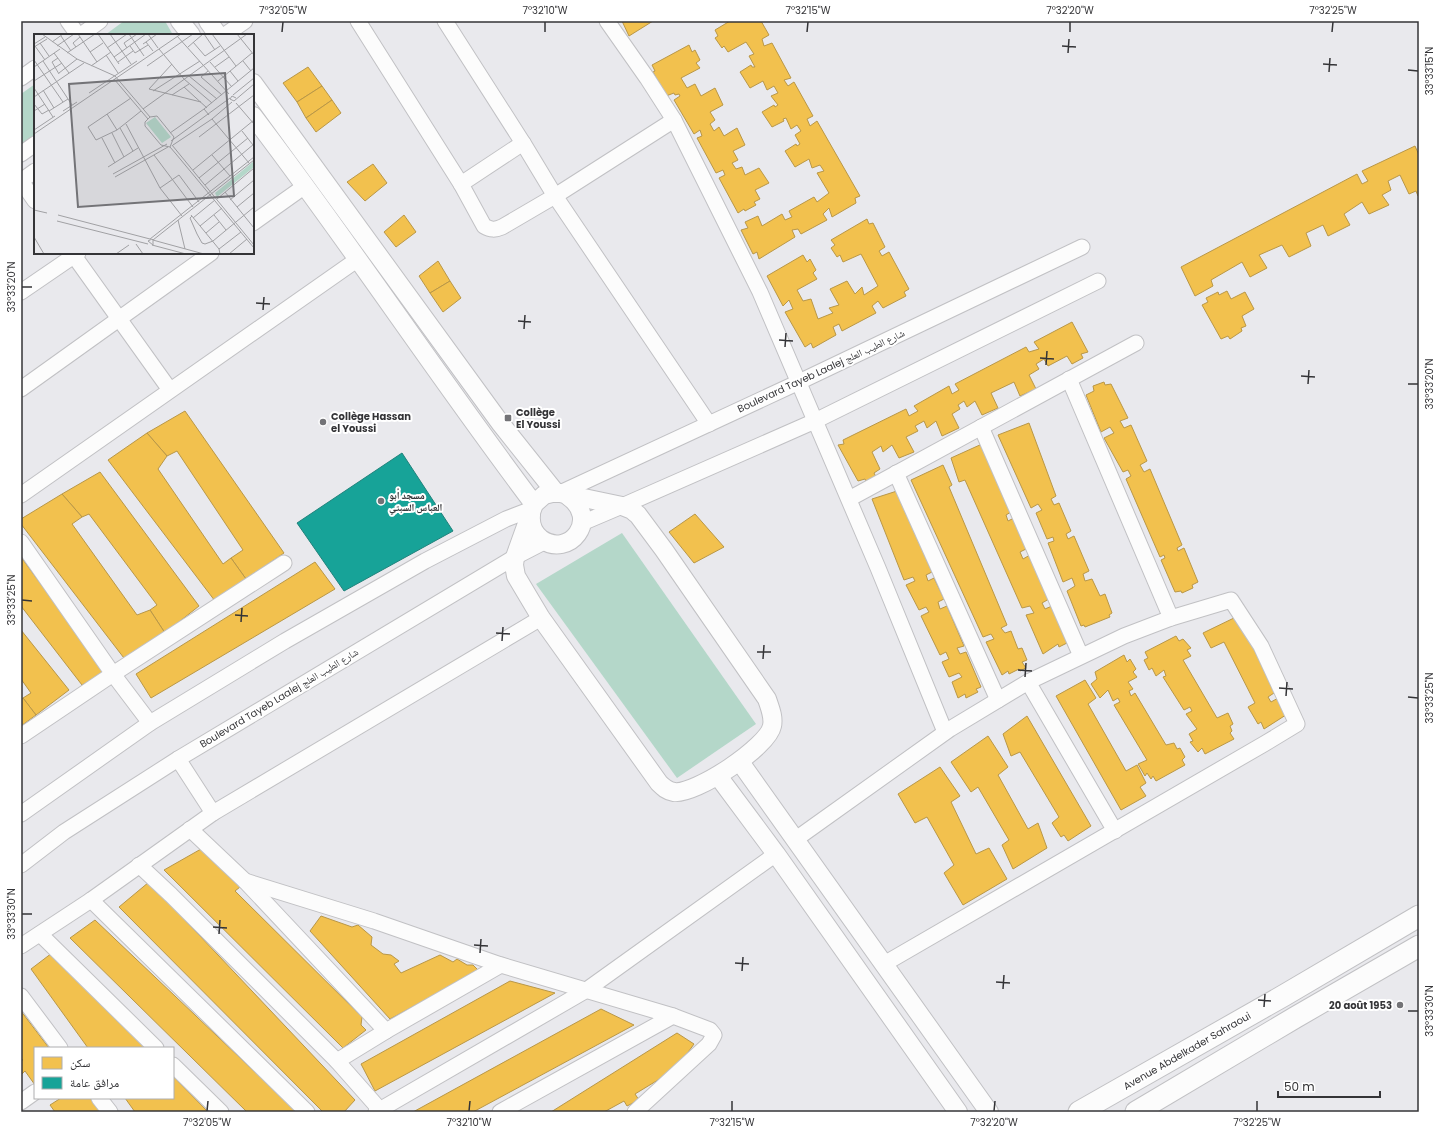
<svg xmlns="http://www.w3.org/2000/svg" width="1440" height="1133" font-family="Poppins,'Noto Naskh Arabic',sans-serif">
	<rect width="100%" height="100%" fill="#e9e9ed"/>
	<g fill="#b4d7c9">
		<polygon points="124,21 165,21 173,35 105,35"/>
		<polygon points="35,84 35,135 21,145 21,94"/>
		<polygon points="622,533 756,724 677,778 536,584"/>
	</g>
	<g fill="#f2c14e" stroke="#b99747">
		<polygon points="622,21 653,21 629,36"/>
		<polygon points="730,21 761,21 769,35 762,39 764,46 772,43 791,78 784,80 788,86 794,82 813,116 807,119 810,126 817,121 860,196 855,198 856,203 832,217 829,208 823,214 827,220 801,234 798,229 792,230 795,237 759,259 757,252 753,254 741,230 748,228 745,222 758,216 762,226 782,214 785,220 792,217 789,211 814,197 817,202 829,193 817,173 824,171 820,165 812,168 809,159 795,167 785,151 796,144 797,146 800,144 795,135 801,131 797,125 791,129 786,118 783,119 784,121 772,127 762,112 774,105 775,107 778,105 771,96 778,93 774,86 767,90 763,81 750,88 740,72 751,65 752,67 755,67 749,56 754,54 746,42 728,52 724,46 722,48 715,38 718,36 715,30"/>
		<polygon points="689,45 692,52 695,50 700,60 696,63 700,68 681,78 687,88 695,84 701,96 715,88 723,105 710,112 715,120 710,124 714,131 719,127 724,136 737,128 745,145 733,151 738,160 732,163 736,169 742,167 745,175 759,168 769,183 755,190 760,199 754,202 756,205 745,211 744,209 738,213 719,178 725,175 723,170 716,173 697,138 702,136 700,130 694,134 674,100 680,96 679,94 675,95 674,93 666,96 653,72 655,71 652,65"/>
		<polygon points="308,67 322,86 297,102 283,83"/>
		<polygon points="322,86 332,100 306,118 297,102"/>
		<polygon points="332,100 341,113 316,132 306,118"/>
		<polygon points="1415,146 1419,155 1419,195 1418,196 1416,191 1409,194 1400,175 1388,181 1391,190 1382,195 1389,205 1369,214 1362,202 1344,214 1350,225 1328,236 1323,225 1306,233 1311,246 1289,257 1282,245 1259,255 1267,268 1250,277 1242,262 1211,280 1213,286 1195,296 1181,267 1357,174 1362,184 1368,181 1362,171"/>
		<polygon points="373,164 387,183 365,201 347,182"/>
		<polygon points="404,215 416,232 396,247 384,232"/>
		<polygon points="867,219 869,224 873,223 885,247 879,251 882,256 889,252 909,289 904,292 906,296 883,308 878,301 872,306 876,313 842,331 839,324 833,327 836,335 813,348 811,343 805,347 785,312 793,309 789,300 783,306 767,276 803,255 807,262 810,259 816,270 813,273 817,279 797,290 803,301 811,299 818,319 833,313 829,308 839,305 830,289 847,281 855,294 862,287 864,295 878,286 861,254 843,262 840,255 837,257 831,248 835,245 831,240"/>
		<polygon points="438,261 450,281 430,293 419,276"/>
		<polygon points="450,281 461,298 443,312 430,293"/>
		<polygon points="1227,291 1231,299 1245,292 1254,309 1242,316 1246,326 1241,328 1242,331 1230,339 1228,336 1221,339 1202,305 1208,302 1206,298 1218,292 1219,295"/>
		<polygon points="1072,322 1088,352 1081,354 1083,358 1072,364 1067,356 1048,366 1044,359 1036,364 1039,369 1029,375 1036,389 1020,396 1014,382 991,393 998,408 982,415 975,401 967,407 964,401 958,405 960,409 952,414 959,428 942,436 936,421 927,428 924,421 915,426 918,431 906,437 914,452 899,458 892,445 883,452 881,446 872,452 880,469 874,473 876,477 866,481 865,479 858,481 838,445 844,444 843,440 906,409 909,416 918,411 914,406 949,386 952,394 959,390 955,384 1026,347 1029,352 1039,349 1034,342"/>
		<polygon points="1104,382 1105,385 1111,384 1128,418 1120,421 1124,428 1131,425 1147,461 1140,465 1144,472 1150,469 1182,545 1177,548 1178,551 1184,548 1198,582 1192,585 1193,588 1182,593 1181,591 1175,592 1161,560 1165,558 1164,555 1160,557 1126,479 1131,476 1128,470 1123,472 1104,438 1114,433 1110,427 1101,432 1086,395 1094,391 1093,386"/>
		<polygon points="185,411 284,553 246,579 231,558 243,550 177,451 167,456 147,433"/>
		<polygon points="1029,423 1056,496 1051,499 1054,505 1059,503 1071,531 1066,534 1068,539 1074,536 1089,571 1083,574 1085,581 1092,579 1100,596 1105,594 1112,613 1109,615 1110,617 1085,627 1084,625 1081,626 1067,591 1075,586 1072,578 1063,582 1048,543 1054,541 1053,537 1047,539 1036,513 1042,510 1038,504 1031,508 998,435"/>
		<polygon points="147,433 167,456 158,469 223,564 231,558 246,579 215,601 108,460"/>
		<polygon points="982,444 1011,512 1006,515 1008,521 1014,518 1028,548 1020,552 1023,559 1030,555 1049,599 1042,603 1045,609 1052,606 1067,643 1059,647 1058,644 1043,654 1026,615 1034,613 1030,606 1022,608 965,480 959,482 951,458"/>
		<polygon points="943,465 952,485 949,487 1007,625 1001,628 1005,633 1011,631 1018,649 1022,648 1027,660 1022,662 1026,668 1020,671 1019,669 1009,674 1008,671 1002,675 986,642 994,639 991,634 983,637 911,480"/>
		<polygon points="100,472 199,606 165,633 150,610 157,605 89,514 82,517 62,494"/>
		<polygon points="897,491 932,572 926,575 928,581 934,578 944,599 938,602 940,609 947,606 964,646 957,648 960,654 966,652 981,687 976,689 978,692 966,698 965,694 958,698 952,682 962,677 959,673 949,677 942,662 949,659 946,652 940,655 921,616 929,612 926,607 919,610 906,585 915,581 913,577 904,580 872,499"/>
		<polygon points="62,494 82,517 72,524 137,615 150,610 165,633 127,662 21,524 21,519"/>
		<polygon points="695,514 724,547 694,563 669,532"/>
		<polygon points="21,557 106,673 82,685 21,606"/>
		<polygon points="315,562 335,589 151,698 136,674"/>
		<polygon points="1236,617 1277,691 1268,697 1271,702 1280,697 1289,713 1264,729 1261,722 1258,724 1248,707 1255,703 1224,642 1211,648 1203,633"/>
		<polygon points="21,630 69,690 36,715 23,698 31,693 21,679"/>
		<polygon points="1176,636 1179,641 1183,639 1191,648 1187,650 1191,656 1183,660 1217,718 1228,713 1233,724 1230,726 1232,731 1230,733 1234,739 1205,754 1202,748 1198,752 1190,742 1193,741 1189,734 1197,729 1186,714 1192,711 1190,707 1184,710 1163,677 1166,676 1164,670 1156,676 1152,668 1149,670 1144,660 1148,658 1145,652"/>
		<polygon points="1124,655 1127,662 1130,659 1136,669 1133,672 1137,677 1128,682 1133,689 1129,691 1131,696 1135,693 1166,745 1174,743 1177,749 1180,748 1185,757 1182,760 1185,765 1156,781 1153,776 1151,779 1147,773 1145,776 1138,764 1147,760 1114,705 1120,702 1118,698 1113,701 1108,690 1100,698 1091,684 1097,679 1095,672"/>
		<polygon points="1085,680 1096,698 1088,704 1126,771 1137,765 1146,783 1140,787 1146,796 1121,810 1056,696"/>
		<polygon points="23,698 36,715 21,726 21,699"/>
		<polygon points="1027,716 1091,826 1068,841 1064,835 1061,837 1052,823 1059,817 1020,752 1011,756 1003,734"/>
		<polygon points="988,736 1008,767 998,775 1028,829 1038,823 1047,848 1013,869 1002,845 1009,840 978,787 971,792 951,762"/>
		<polygon points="940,767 960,796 951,802 976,854 989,848 1007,879 963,905 944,873 954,865 927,817 915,823 898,794"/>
		<polygon points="201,849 240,887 235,891 362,1017 361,1025 366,1030 343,1048 164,870"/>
		<polygon points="149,882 355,1100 344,1112 323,1112 119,907"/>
		<polygon points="321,916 352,927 358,925 372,937 371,945 383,954 391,955 399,961 394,964 401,973 440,955 453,962 457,959 467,965 473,965 479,971 390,1019 310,931"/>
		<polygon points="95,920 297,1112 247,1112 70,938"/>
		<polygon points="52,953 145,1048 88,1048 31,969"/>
		<polygon points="510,981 555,993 375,1091 361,1064"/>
		<polygon points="601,1009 634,1025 473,1112 413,1112"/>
		<polygon points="21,1011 49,1048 35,1048 35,1085 25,1071 21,1075 21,1061 23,1060 21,1058"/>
		<polygon points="677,1033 694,1044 676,1069 635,1094 639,1100 627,1106 624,1101 604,1112 551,1112"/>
		<polygon points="173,1076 208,1112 135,1112 125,1098 173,1098"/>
		<polygon points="61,1098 90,1098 102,1112 55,1112 50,1105"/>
	</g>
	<polygon fill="#17a398" stroke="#20827b" points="402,453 453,531 344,591 297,523"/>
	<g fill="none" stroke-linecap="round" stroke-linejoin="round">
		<defs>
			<g id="minor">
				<polyline points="68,21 78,35"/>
				<path d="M 358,21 L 461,184 L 484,226 C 491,230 495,230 502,227 L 555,196 L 674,120"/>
				<polyline points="445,21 523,143 555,196 709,424"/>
				<polyline points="607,21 647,78 674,120 760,292 878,568 945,732"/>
				<polyline points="81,35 100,21"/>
				<polyline points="225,35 245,21"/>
				<polyline points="21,78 35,68"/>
				<polyline points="21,154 35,144"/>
				<polyline points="21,181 35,201"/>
				<polyline points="21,181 35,171"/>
				<polyline points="461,184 523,143"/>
				<polyline points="253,223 305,186"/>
				<polyline points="72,253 170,390"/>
				<polyline points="21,292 78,253"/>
				<polyline points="1069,379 1171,618"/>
				<polyline points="21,389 211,253"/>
				<polyline points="981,427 1081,656"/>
				<polyline points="896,473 998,700"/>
				<polyline points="560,493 799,382 1082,247"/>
				<polyline points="21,495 358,259"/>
				<polyline points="849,499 1136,343"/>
				<polyline points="582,523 622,506 815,421 1098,281"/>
				<polyline points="21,542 113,674 150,723"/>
				<polyline points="1028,682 1115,831"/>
				<polyline points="21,736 113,674 284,563"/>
				<polyline points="178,759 213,813 541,618"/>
				<polyline points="21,814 150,723 285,641 425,561 506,519 532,509"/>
				<polyline points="190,829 245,881 386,1031"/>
				<polyline points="796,839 950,729 1028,682 1124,636 1171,618 1231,600 1261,646 1297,724 1264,744 884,964"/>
				<polyline points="21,865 64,832 178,759 515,557 544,542"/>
				<polyline points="139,865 171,895 337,1061 382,1112"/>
				<polyline points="245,881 374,921 501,965 673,1016 710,1030 714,1035 709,1044 635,1112"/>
				<polyline points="91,900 307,1112"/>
				<polyline points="40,934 156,1048"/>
				<polyline points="21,946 91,900 213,813"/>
				<polyline points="21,996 60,1048"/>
				<polyline points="337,1061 386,1031 501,965"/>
				<polyline points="173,1065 221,1112"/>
				<polyline points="99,1098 110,1112"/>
				<polyline points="21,1102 35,1092"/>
				<polyline points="376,1112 585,991 776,854"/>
				<polyline points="500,1112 673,1016"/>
			</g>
			<g id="tertiary">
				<polyline points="180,21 191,35"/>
				<polyline points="208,21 218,35"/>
				<polyline points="253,83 501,424 556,493"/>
				<path d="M 253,116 C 350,243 438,377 534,504"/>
				<path d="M 552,493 L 560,493 L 622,506 L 632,510 L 638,515 L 664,550 L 767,699 C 770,708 774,717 772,726 C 768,747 695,795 674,792 C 667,791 663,787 659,783 L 541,618 L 516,576 L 514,565 L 515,557 L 534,504 L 544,495 Z"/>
				<path d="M 531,515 C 530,525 533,533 541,539 C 569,559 601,519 568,496"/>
				<polyline points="740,762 989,1112"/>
				<polyline points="718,776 776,854 958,1112"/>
			</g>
			<g id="secondary">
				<polyline points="1079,1112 1283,996 1419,916"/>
				<polyline points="1136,1112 1296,1017 1419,946"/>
			</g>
		</defs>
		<use href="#minor" stroke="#c1c1c4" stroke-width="17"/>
		<use href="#tertiary" stroke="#c1c1c4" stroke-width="20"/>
		<use href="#secondary" stroke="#c1c1c4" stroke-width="23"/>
		<use href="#minor" stroke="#fcfcfc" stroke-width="15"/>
		<use href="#tertiary" stroke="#fcfcfc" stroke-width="18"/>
		<use href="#secondary" stroke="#fcfcfc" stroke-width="21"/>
	</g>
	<path fill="none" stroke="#343437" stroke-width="1.5" d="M 282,32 L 283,22M 545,32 L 545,22M 807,32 L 808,22M 1070,32 L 1070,22M 1332,32 L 1333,22M 1062,46 L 1076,47M 1068,53 L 1069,39M 1323,64 L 1337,65M 1408,70 L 1418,71M 1329,72 L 1330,58M 22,287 L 32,287M 256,303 L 270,304M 263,310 L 264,297M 518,321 L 531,322M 524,329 L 525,315M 779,340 L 793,341M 785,347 L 786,333M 1040,358 L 1054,359M 1046,365 L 1047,351M 1301,376 L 1315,377M 1308,384 L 1309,370M 1408,384 L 1418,384M 22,600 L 32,601M 235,615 L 248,616M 241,622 L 242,608M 496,633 L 510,634M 502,641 L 503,627M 757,652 L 771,652M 763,659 L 764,645M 1018,670 L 1032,671M 1025,677 L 1026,663M 1279,688 L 1293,689M 1286,696 L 1287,682M 1408,697 L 1418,698M 22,914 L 32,914M 213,927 L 227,928M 219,934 L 220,920M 474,945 L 488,946M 480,953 L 481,939M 735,963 L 749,964M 742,971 L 743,957M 996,982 L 1010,983M 1003,989 L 1004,975M 1258,1000 L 1271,1001M 1264,1007 L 1265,994M 1408,1011 L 1418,1011M 207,1111 L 208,1101M 469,1111 L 470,1101M 732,1111 L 732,1101M 994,1111 L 995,1101M 1257,1111 L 1257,1101"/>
	<g fill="#737377" stroke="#fff" stroke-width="1.5">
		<rect x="504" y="414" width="8" height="8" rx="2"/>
		<circle cx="323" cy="422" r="4"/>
		<circle cx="381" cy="501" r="4"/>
		<circle cx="1400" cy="1005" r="4"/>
	</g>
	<g text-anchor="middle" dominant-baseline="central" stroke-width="4" stroke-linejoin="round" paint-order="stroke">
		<g font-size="10" fill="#343437" stroke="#fff">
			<text transform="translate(821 371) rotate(-25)">Boulevard Tayeb Laalej شارع الطيب العلج</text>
			<text transform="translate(279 698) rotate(-31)">Boulevard Tayeb Laalej شارع الطيب العلج</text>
			<text transform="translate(1187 1051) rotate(-30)">Avenue Abdelkader Sahraoui</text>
		</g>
		<g font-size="10" font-weight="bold" fill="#343437" stroke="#fff" text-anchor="start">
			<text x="516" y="412">Collège<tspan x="516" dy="12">El Youssi</tspan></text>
			<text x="331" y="416">Collège Hassan<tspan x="331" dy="12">el Youssi</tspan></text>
			<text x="389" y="495">مسجد أبو<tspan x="389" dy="12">العباس السبتي</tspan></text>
			<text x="1392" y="1005" text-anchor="end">20 août 1953</text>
		</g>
	</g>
	<g transform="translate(34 34)">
		<rect width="220" height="220" fill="#e9e9ed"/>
		<path d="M 121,83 L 137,103 L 128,109 L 112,89 ZM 220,127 L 220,133 L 183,163 L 181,159 Z" fill="#b4d7c9"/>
		<path fill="none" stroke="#a1a1a4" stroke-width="1" d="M 8,0 L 43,25 L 81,42 L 116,83M 44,0 L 63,28M 64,0 L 85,30M 76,0 L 97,30M 95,0 L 110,22M 114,0 L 124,14M 170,0 L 181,16M 178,0 L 202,32M 203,0 L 220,21M 27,2 L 37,17M 143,2 L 195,60M 18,8 L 29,0M 112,8 L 123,0M 159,8 L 171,22 L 186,12M 6,9 L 15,22M 0,10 L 11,3M 109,10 L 112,8 L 119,17M 1,12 L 11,26M 23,12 L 40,0M 96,12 L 101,19 L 114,11M 0,13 L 13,5M 42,13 L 39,9 L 46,3M 154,13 L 169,0M 73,14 L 93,0M 93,14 L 90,9 L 103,0M 125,15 L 150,45 L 178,69M 56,18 L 69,9M 20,19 L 35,39M 33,19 L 61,0M 72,21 L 84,39M 80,23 L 112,0M 24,24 L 18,28 L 25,40M 0,26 L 29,68M 9,27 L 38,71M 209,27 L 217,37M 84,28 L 99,17M 176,28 L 198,53M 138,30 L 115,55 L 167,68M 57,32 L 77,18M 113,32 L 159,0M 0,33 L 26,15M 181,33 L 195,23M 174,37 L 167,43 L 188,61M 196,37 L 204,47M 25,39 L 43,25M 155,42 L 183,65M 80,45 L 114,85M 0,47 L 28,29M 184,47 L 218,19M 150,53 L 173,74M 0,54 L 19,83M 9,56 L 20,74M 119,57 L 166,27M 55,59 L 103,27M 138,61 L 155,50M 199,61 L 220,44M 0,63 L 50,29M 97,64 L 54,93 L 62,106 L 83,96 L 107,77M 202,64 L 198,62 L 196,65 L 200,67 L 220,50M 202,69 L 220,90M 0,70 L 8,80 L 15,76M 109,75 L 213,0M 170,75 L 220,34M 0,77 L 11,70M 15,77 L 34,65M 29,77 L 43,68M 73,80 L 83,96M 178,85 L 215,129M 92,90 L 126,154 L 148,182M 86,94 L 99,117M 0,96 L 21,82M 208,97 L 219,111M 78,99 L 90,123M 136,99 L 170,75 L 175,81M 0,100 L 147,0M 165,103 L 220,61M 68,104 L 81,129M 137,107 L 196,64M 138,111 L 220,211M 139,111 L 178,85 L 198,68M 136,113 L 140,103 L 123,82 L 116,83 L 111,88 L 111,92 L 127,111 L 136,113 L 142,120 L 220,214M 120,121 L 159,173M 178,121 L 196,142M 74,133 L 104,114M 159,136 L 220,86M 79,140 L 133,110M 81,143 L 134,113M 165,144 L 214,104M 171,151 L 220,110M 126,154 L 145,141 L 165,168M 191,158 L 220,194M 183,165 L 220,134M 196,166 L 220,146M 203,173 L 220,159M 0,176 L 13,179M 24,181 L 116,205 L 220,123M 157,181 L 185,215M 180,181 L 192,196M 158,182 L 156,184 L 163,200 L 168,209 L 171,210 L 179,207 L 220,173M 159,184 L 181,166M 144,186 L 151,215M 23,187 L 114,210M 166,192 L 188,174M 172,199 L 185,188M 0,203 L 10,220M 102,210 L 109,220M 118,211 L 152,220M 82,220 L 95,211M 170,220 L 126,208 L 119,206 L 118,205 L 114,207 L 119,211 L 119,206 L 220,126M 186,220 L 185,215 L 207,198M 195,220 L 213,205"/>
		<path fill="#737377" fill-opacity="0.15" stroke="#737377" stroke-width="2" d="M 191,39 L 200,162 L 44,173 L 35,50 Z"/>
		<rect width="220" height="220" fill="none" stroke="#343437" stroke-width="2"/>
	</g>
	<rect width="1440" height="1133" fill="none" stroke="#ffffff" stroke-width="44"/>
	<rect x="34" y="1047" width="140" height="52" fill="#ffffff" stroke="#aeaeaf"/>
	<rect x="42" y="1057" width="20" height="12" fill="#f2c14e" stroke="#aeaeaf"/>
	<text x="70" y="1067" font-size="12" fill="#343437">سكن</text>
	<rect x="42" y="1077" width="20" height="12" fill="#17a398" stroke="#aeaeaf"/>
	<text x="70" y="1087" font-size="12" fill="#343437">مرافق عامة</text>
	<path d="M1278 1091v6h102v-6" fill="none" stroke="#343437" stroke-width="2"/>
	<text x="1284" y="1091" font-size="12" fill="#343437" stroke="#ffffff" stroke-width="3" paint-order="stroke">50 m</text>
	<rect x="22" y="22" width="1396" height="1089" fill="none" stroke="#343437" stroke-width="1.5"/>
	<g font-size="10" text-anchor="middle" fill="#343437">
		<text x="283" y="14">7°32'05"W</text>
		<text x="545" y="14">7°32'10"W</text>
		<text x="808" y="14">7°32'15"W</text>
		<text x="1070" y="14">7°32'20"W</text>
		<text x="1333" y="14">7°32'25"W</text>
		<text transform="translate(1429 71) rotate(-90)" y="4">33°33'15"N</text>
		<text transform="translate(11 287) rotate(-90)" y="4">33°33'20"N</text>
		<text transform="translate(1429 384) rotate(-90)" y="4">33°33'20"N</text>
		<text transform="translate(11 600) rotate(-90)" y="4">33°33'25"N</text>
		<text transform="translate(1429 698) rotate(-90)" y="4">33°33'25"N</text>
		<text transform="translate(11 914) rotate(-90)" y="4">33°33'30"N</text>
		<text transform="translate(1429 1011) rotate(-90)" y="4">33°33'30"N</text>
		<text x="207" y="1126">7°32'05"W</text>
		<text x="469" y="1126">7°32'10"W</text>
		<text x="732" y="1126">7°32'15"W</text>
		<text x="994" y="1126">7°32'20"W</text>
		<text x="1257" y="1126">7°32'25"W</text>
	</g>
</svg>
